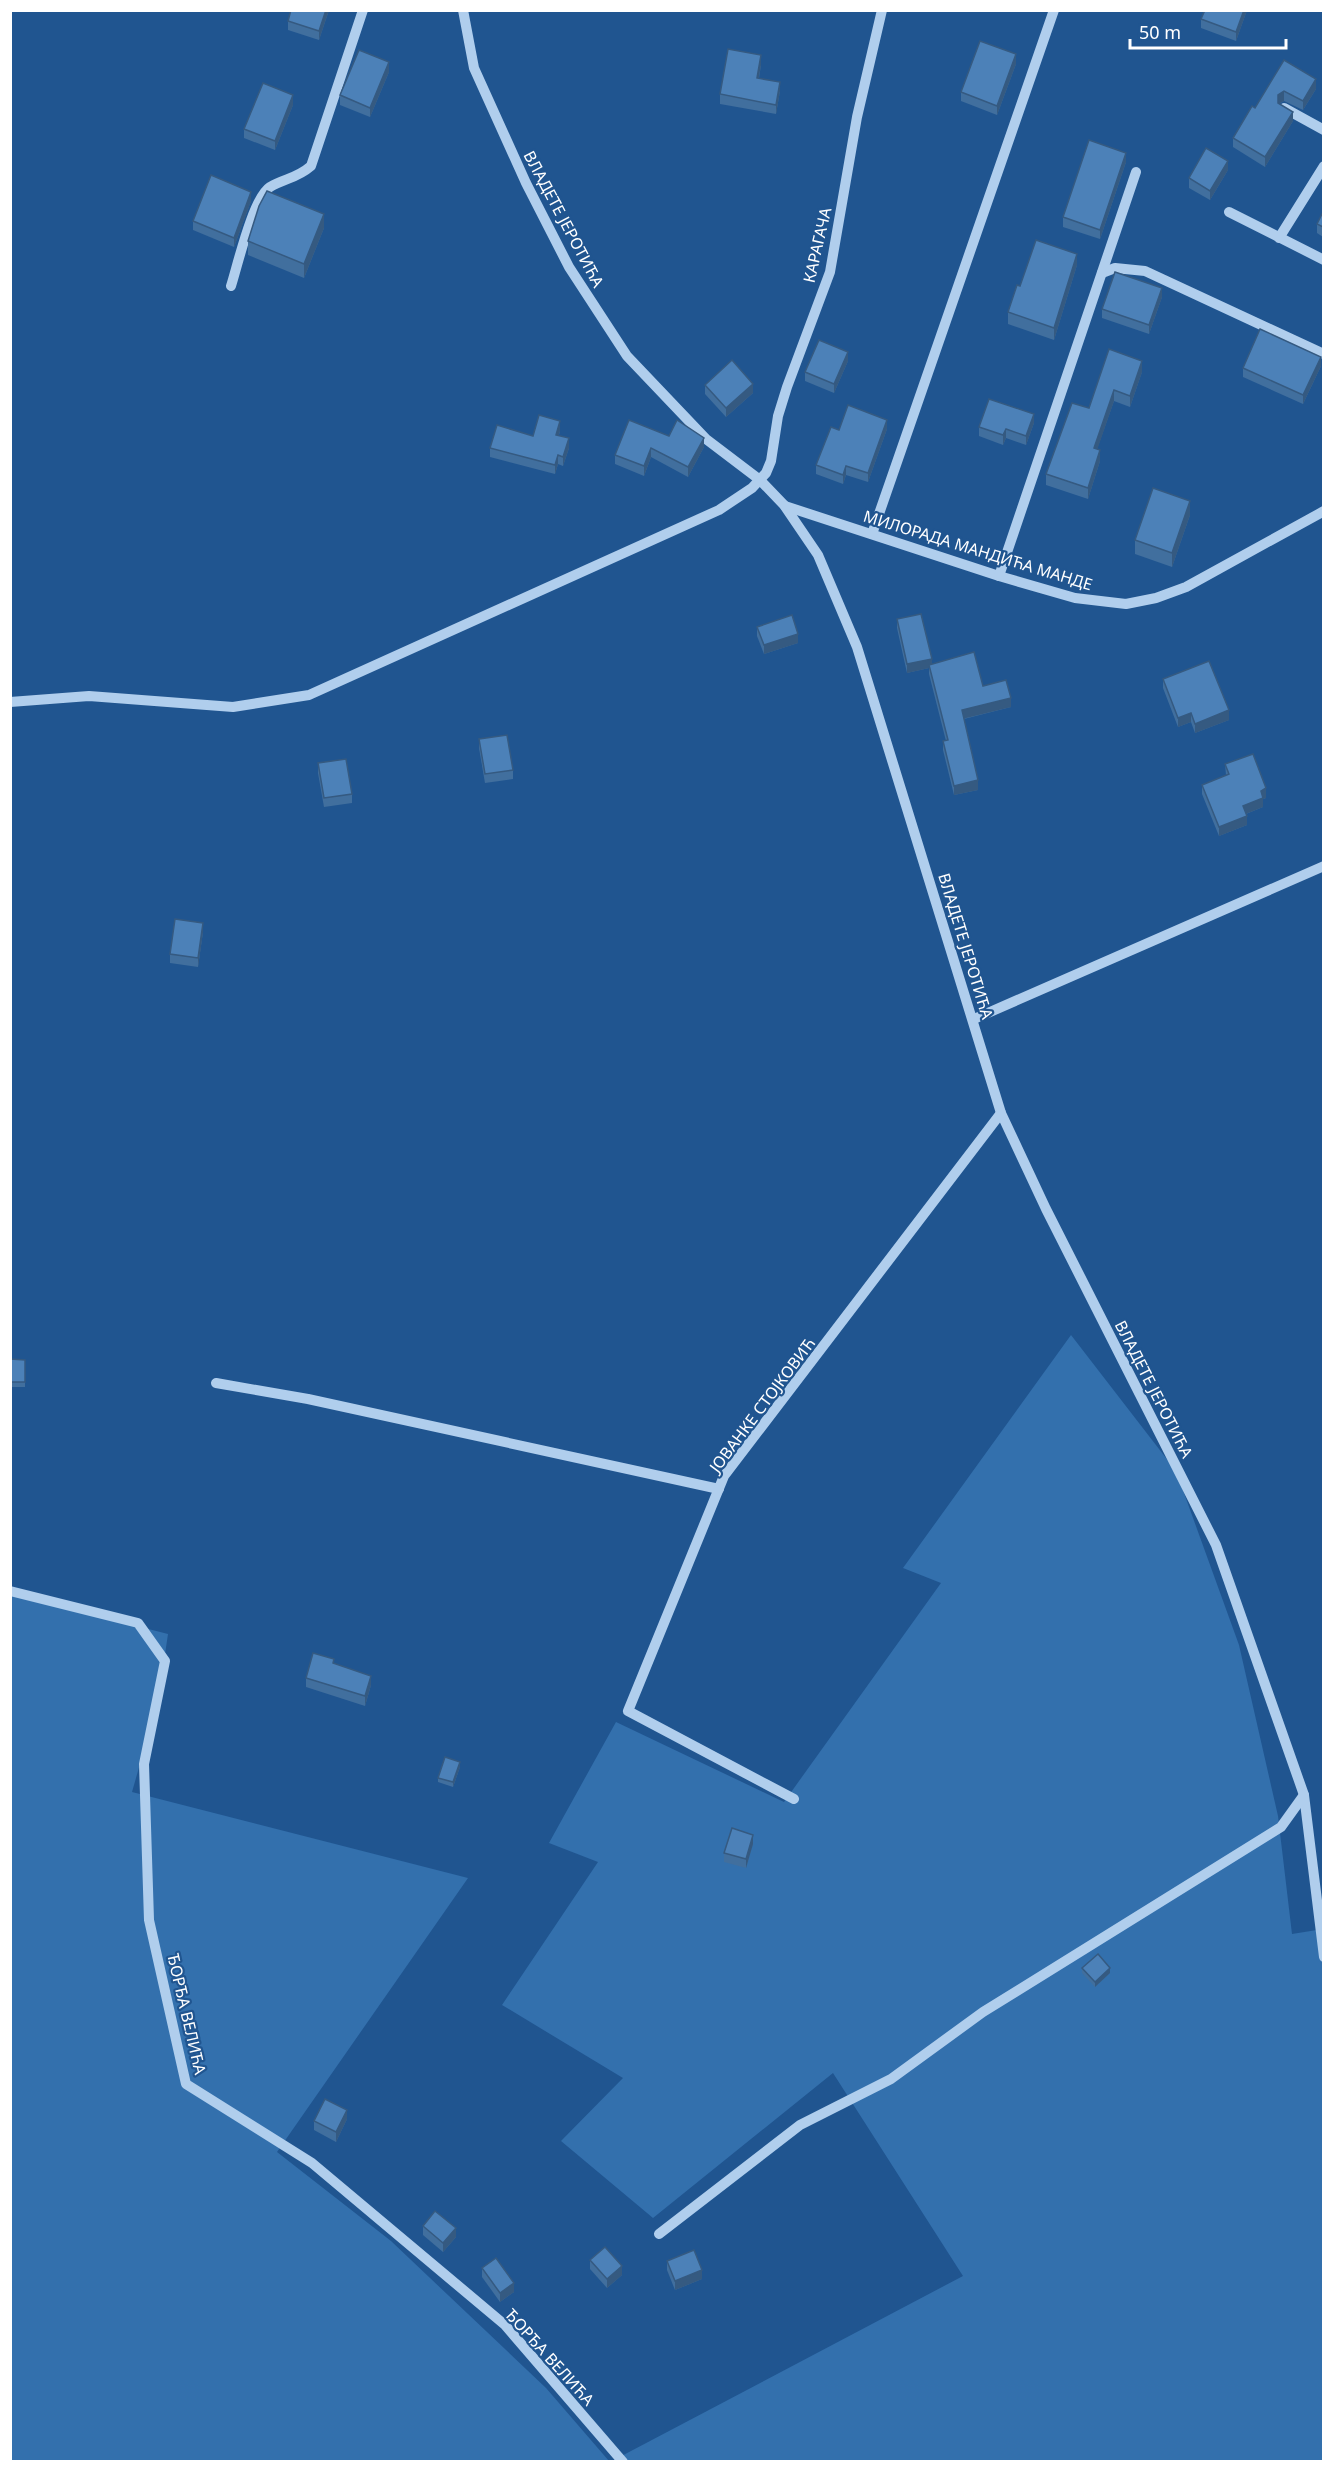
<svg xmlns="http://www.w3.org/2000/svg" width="1334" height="2472" font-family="'Noto Sans',sans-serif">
	<rect width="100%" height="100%" fill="#205590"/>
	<g fill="#3370ad">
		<polygon points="1071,1335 1176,1471 1239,1645 1278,1816 1292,1934 1323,1929 1323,2461 612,2461 963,2276 833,2073 653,2218 561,2141 623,2078 502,2005 598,1862 549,1843 616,1722 784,1802 941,1583 903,1568"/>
		<polygon points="11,1594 168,1634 158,1701 132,1792 468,1878 277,2152 391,2241 546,2388 609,2461 11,2462"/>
	</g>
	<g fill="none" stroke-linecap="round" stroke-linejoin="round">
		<g stroke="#b0ceed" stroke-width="10">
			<polyline points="463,10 474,68 526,183 569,267 627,356 706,439 760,480 784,505 818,555 857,647 1001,1113 1046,1209 1216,1545 1304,1795 1324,1957"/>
			<polyline points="1284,108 1324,130"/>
			<polyline points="1229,212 1324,260"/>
			<polyline points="1279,238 1324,166"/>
			<polyline points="1102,273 1115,268 1145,271 1324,354"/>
			<path d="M 231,286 C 238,264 253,198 270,187 C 285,178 296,179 311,166 L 363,10"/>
			<polyline points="785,506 999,576 1075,598 1126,604 1156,598 1186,587 1324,511"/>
			<polyline points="872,534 1054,10"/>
			<polyline points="999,576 1136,172"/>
			<polyline points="10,702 89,696 233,707 309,695 719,510 752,488 766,473 771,461 778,416 787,387 830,272 857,117 882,10"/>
			<polyline points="974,1019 1324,866"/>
			<polyline points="216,1383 308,1399 719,1489"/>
			<polyline points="10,1591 138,1623 165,1661 144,1764 149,1920 186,2084 312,2163 505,2325 623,2462"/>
			<polyline points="794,1799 628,1711 724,1476 1001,1113"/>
			<polyline points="659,2234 800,2125 891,2079 983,2012 1281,1827 1304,1795"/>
		</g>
	</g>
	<g fill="#416f9e">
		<polygon points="291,10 329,10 319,40 288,30 288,21"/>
		<polygon points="1247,10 1236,41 1201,28 1201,19"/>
		<polygon points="1284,60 1316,89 1303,110 1284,101 1279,104 1293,121 1265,167 1233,147 1233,138 1255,108"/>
		<polygon points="1016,64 997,115 961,101 961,92"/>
		<polygon points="761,65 759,78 780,91 776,114 720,104 720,94"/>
		<polygon points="389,72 370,117 340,105 340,95"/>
		<polygon points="293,105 275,150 244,138 244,129"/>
		<polygon points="1126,162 1100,239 1063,227 1063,217"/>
		<polygon points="1228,170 1210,200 1189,188 1189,178"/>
		<polygon points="251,201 234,247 193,230 193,221"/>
		<polygon points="1323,212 1323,237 1317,233 1317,224"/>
		<polygon points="324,228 304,278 248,255 248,241"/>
		<polygon points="1077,265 1054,340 1008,324 1008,312"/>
		<polygon points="1162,297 1149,334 1102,318 1102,309"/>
		<polygon points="848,361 834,393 805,381 805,372"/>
		<polygon points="1321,366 1303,404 1243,377 1243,368"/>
		<polygon points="1142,372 1130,407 1114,401 1097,449 1100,461 1088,499 1046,485 1046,474 1089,408"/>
		<polygon points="705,385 753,393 726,417 705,394"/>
		<polygon points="1034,423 1026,445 1006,438 1003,445 979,436 979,427"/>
		<polygon points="887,429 868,482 846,475 843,484 816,474 816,465 839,430"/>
		<polygon points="560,431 559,435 569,448 563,466 558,464 555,474 490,457 490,448 533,436"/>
		<polygon points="669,436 704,447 688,477 651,457 644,476 615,464 615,455"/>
		<polygon points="1190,515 1172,567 1135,554 1135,540"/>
		<polygon points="897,619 932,664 983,686 1011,707 964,719 978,790 954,795 943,750 943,741 946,741 929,674 929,668 907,673 897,628"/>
		<polygon points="757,627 798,643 764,654 757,636"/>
		<polygon points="1163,679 1229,720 1195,733 1191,722 1178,727 1163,688"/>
		<polygon points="479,739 513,770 513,779 485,783 479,748"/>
		<polygon points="318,763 352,794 352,803 324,807 318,773"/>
		<polygon points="1225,764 1266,798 1263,799 1263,807 1246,814 1247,825 1219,836 1202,794 1202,785 1226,775"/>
		<polygon points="203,932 198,967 170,963 170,954"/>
		<polygon points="10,1359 25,1360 25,1387 10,1387"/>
		<polygon points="334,1663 371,1685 365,1706 306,1687 306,1678"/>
		<polygon points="460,1767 453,1787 438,1782 438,1778"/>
		<polygon points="753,1844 746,1868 724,1862 724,1853"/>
		<polygon points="1082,1968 1110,1973 1095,1987 1082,1973"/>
		<polygon points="347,2119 336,2142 314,2130 314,2121"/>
		<polygon points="423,2226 456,2237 443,2252 423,2235"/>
		<polygon points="590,2260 622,2275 607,2288 590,2269"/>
		<polygon points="667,2261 702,2279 675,2290 667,2270"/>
		<polygon points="482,2268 514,2292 500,2302 482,2277"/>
	</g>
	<g fill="#355a81">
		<polygon points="326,10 329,10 319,40 319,31"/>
		<polygon points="1244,10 1247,10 1236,41 1236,32"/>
		<polygon points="1016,54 1016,64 997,115 997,106"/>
		<polygon points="761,55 761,65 757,87 757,78"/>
		<polygon points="389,62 389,72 370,117 370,108"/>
		<polygon points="1316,79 1316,89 1303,110 1303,101"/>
		<polygon points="780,82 780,91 776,114 776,105"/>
		<polygon points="1284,91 1284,101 1278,104 1278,95"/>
		<polygon points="293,95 293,105 275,150 275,141"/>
		<polygon points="1293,112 1293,121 1265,167 1265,157"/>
		<polygon points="1126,153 1126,162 1100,239 1100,230"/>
		<polygon points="1228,161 1228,170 1210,200 1210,191"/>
		<polygon points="251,192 251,201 234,247 234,238"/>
		<polygon points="324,214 324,228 304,278 304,264"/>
		<polygon points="1077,254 1077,265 1054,340 1054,328"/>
		<polygon points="1162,288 1162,297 1149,334 1149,325"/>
		<polygon points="848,352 848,361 834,393 834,384"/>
		<polygon points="1321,357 1321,366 1303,404 1303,395"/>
		<polygon points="1142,361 1142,372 1130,407 1130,396"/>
		<polygon points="753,384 753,393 726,417 726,408"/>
		<polygon points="1114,390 1114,401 1094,459 1094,448"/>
		<polygon points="1034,414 1034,423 1026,445 1026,436"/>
		<polygon points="887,420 887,429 868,482 868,473"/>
		<polygon points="560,421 560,431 556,444 556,435"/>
		<polygon points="1006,429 1006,438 1003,445 1003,435"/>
		<polygon points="569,438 569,448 563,466 563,457"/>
		<polygon points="704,438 704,447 688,477 688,467"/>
		<polygon points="651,448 651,457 644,476 644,466"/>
		<polygon points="1100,450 1100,461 1088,499 1088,488"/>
		<polygon points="558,455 558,464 555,474 555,465"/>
		<polygon points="846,466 846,475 843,484 843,475"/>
		<polygon points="1190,501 1190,515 1172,567 1172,553"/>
		<polygon points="798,634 798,643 764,654 764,645"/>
		<polygon points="932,659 932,668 929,665 929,668 907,673 907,664"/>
		<polygon points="1011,698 1011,707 962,719 962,710"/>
		<polygon points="1229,710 1229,720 1195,733 1195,724"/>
		<polygon points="1191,713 1191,722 1178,727 1178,718"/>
		<polygon points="978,780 978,790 954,795 954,786"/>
		<polygon points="1266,788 1266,798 1263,799 1263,807 1243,815 1243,806 1261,791"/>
		<polygon points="1247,816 1247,825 1219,836 1219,827"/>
		<polygon points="203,923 203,932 198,967 198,958"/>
		<polygon points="371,1676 371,1685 365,1706 365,1696"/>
		<polygon points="460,1762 460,1767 453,1787 453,1782"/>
		<polygon points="753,1835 753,1844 746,1868 746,1859"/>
		<polygon points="1110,1968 1110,1973 1095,1987 1095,1982"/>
		<polygon points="347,2110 347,2119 336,2142 336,2132"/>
		<polygon points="456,2228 456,2237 443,2252 443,2243"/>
		<polygon points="622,2266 622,2275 607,2288 607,2279"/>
		<polygon points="702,2270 702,2279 675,2290 675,2281"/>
		<polygon points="514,2283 514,2292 500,2302 500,2293"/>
	</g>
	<g fill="#4c81b8" stroke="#355a81" stroke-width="1.5">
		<polygon points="291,10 326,10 319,31 288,21"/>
		<polygon points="1205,10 1244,10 1236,32 1201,19"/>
		<polygon points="980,41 1016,54 997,106 961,92"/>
		<polygon points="728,49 761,55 757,78 780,82 776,105 720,94"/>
		<polygon points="359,50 389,62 370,108 340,95"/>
		<polygon points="1284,60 1316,79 1303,101 1284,91 1278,95 1278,103 1293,112 1265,157 1233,138 1252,106 1255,108"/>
		<polygon points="263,83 293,95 275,141 244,129"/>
		<polygon points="1089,140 1126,153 1100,230 1063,217"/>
		<polygon points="1206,148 1228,161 1210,191 1189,178"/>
		<polygon points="211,175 251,192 234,238 193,221"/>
		<polygon points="267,191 324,214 304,264 248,241 259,206"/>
		<polygon points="1323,212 1323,227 1317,224"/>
		<polygon points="1036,240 1077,254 1054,328 1008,312 1017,285 1020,286"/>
		<polygon points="1115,272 1162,288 1149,325 1102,309"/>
		<polygon points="1260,329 1321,357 1303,395 1243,368"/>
		<polygon points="819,340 848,352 834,384 805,372"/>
		<polygon points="1109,349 1142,361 1130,396 1114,390 1094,448 1100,450 1088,488 1046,474 1072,403 1089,408"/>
		<polygon points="732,360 753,384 726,408 705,385"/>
		<polygon points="989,399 1034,414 1026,436 1006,429 1003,435 979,427"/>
		<polygon points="848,405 887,420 868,473 846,466 843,475 816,465 831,427 839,430"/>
		<polygon points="539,415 560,421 556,435 569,438 563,457 558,455 555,465 490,448 497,425 533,436"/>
		<polygon points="629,420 669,436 677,420 704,438 688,467 651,448 644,466 615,455"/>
		<polygon points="1153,488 1190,501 1172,553 1135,540"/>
		<polygon points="921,614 932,659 907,664 897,619"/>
		<polygon points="792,615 798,634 764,645 757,627"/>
		<polygon points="974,652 983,686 1006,680 1011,698 962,710 978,780 954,786 943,741 948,740 929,665"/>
		<polygon points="1209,661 1229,710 1195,724 1191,713 1178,718 1163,679"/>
		<polygon points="507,735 513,770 485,774 479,739"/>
		<polygon points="1253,754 1266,788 1261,791 1263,798 1243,806 1247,816 1219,827 1202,785 1229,774 1225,764"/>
		<polygon points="346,759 352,794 324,798 318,763"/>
		<polygon points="175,919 203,923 198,958 170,954"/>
		<polygon points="10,1359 25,1360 25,1382 10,1382"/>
		<polygon points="313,1653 334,1659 333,1663 371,1676 365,1696 306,1678"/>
		<polygon points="445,1757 460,1762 453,1782 438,1778"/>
		<polygon points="732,1828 753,1835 746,1859 724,1853"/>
		<polygon points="1098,1954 1110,1968 1095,1982 1082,1968"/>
		<polygon points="325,2099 347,2110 336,2132 314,2121"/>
		<polygon points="435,2211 456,2228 443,2243 423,2226"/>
		<polygon points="605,2247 622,2266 607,2279 590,2260"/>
		<polygon points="694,2250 702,2270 675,2281 667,2261"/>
		<polygon points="496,2258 514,2283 500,2293 482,2268"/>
	</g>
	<g text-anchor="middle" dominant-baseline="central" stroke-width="4.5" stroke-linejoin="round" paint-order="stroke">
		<g font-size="16" fill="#fff" stroke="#205590">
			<text transform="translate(564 219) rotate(62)">ВЛАДЕТЕ ЈЕРОТИЋА</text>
			<text transform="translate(817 245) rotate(-77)">КАРАГАЧА</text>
			<text transform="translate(978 550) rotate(17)">МИЛОРАДА МАНДИЋА МАНДЕ</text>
			<text transform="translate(966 946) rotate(73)">ВЛАДЕТЕ ЈЕРОТИЋА</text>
			<text transform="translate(1154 1389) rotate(63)">ВЛАДЕТЕ ЈЕРОТИЋА</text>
			<text transform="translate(762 1405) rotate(-53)">ЈОВАНКЕ СТОЈКОВИЋ</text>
			<text transform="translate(187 2014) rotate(77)">ЂОРЂА ВЕЛИЋА</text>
			<text transform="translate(550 2357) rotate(48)">ЂОРЂА ВЕЛИЋА</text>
		</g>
	</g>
	<rect width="1334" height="2472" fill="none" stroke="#ffffff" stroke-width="24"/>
	<path d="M1130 39v9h156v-9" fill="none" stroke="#ffffff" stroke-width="3"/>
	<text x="1139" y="39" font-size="18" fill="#ffffff" stroke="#205590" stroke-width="4.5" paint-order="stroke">50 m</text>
</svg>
